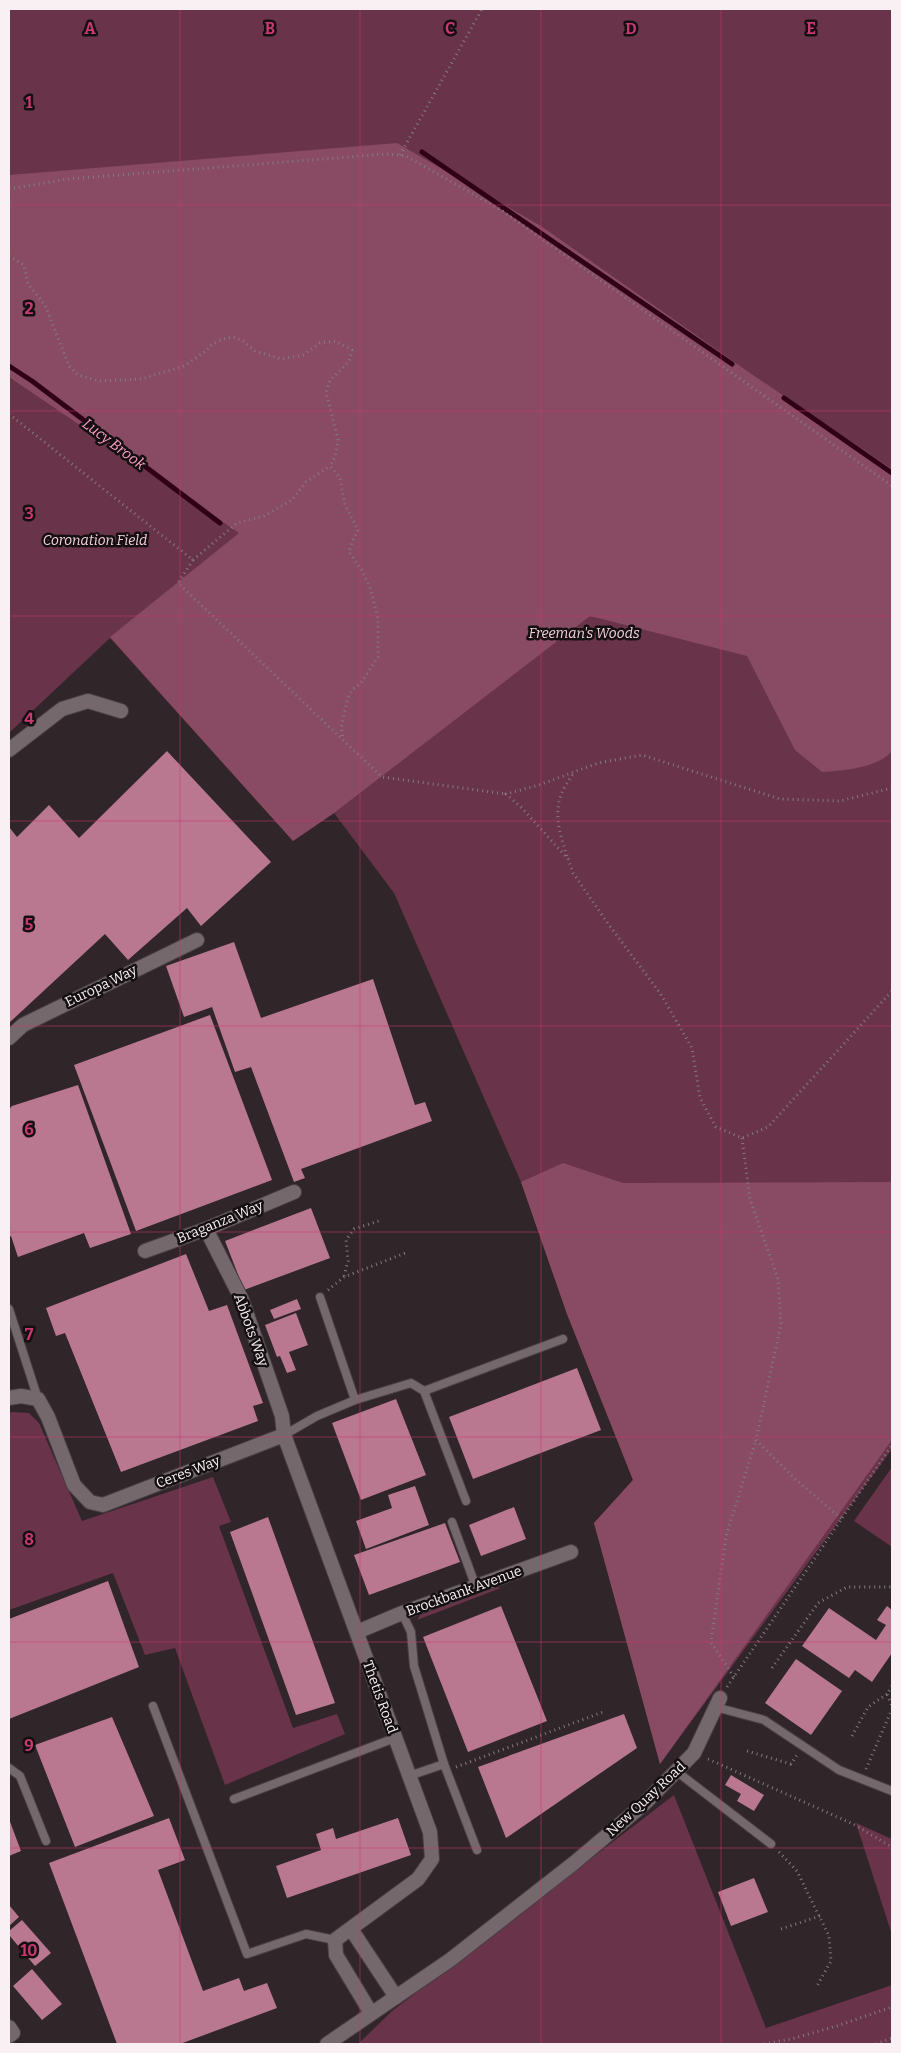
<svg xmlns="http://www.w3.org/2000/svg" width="901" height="2053" font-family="Bitter,serif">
	<rect width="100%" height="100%" fill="#302528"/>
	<g fill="#693349">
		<polygon points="9,9 892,9 892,1449 660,1764 594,1523 633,1480 567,1314 521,1182 394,893 334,813 293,841 110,638 9,733"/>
		<polygon points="13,1412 29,1413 39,1423 82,1521 213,1477 231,1522 219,1526 293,1728 337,1714 345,1734 225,1785 175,1648 145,1655 113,1573 9,1610 9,1413"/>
		<polygon points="892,1467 892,1547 854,1521"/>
		<polygon points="493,1586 501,1588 417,1620 420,1615"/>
		<polygon points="674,1795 766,2028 892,1985 892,2044 358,2044 392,2011"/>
		<polygon points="856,1823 892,1839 892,1935"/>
	</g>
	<g fill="#884b63">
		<path d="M 397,143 L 541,226 L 750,373 L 892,469 L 892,751 C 876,769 845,770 822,772 L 795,750 L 747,656 L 590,616 L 334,813 L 293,841 L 110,637 L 239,533 L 9,377 L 9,175 Z"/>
		<polygon points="563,1163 623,1183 892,1182 892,1440 660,1764 594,1523 633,1480 567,1314 521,1182"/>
	</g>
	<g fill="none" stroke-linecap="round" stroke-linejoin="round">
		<g stroke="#300017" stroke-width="5">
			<polyline points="422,152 732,364"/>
			<polyline points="9,366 32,381 220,523"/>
			<polyline points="784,398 892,473"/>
		</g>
	</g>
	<g fill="#b97890">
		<polygon points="167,751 271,862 201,926 187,908 128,960 105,934 9,1023 9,827 17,837 49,805 79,838"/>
		<polygon points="234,942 261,1018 373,979 415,1105 425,1102 432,1121 301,1169 305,1178 294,1182 251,1067 235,1072 212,1007 184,1017 166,966"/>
		<polygon points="210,1015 272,1180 136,1231 74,1065"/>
		<polygon points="78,1085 131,1234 90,1248 84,1233 18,1257 11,1236 9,1237 9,1109 12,1106"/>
		<polygon points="311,1208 330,1258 244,1290 225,1241"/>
		<polygon points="186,1254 209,1311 227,1305 263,1403 253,1406 258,1421 121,1472 65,1333 56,1336 46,1308"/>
		<polygon points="297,1299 301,1309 274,1319 270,1310"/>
		<polygon points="296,1313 308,1345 289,1352 296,1370 287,1373 280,1356 277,1357 265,1325"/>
		<polygon points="577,1368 601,1430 473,1479 449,1417"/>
		<polygon points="396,1399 426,1475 361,1500 332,1423"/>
		<polygon points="415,1486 429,1525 366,1549 356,1521 392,1508 388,1495"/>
		<polygon points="514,1507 526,1539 481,1556 469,1525"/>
		<polygon points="268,1517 335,1703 296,1715 230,1532"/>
		<polygon points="445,1523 460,1562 369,1595 354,1555"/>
		<polygon points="108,1581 139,1667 9,1719 9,1619"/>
		<polygon points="501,1606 547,1721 468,1752 423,1637"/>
		<polygon points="887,1606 892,1610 892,1653 872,1682 855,1670 849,1678 802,1646 829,1608 876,1640 886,1625 877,1620"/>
		<polygon points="796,1659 842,1691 811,1735 765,1703"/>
		<polygon points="624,1714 637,1748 506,1838 478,1767"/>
		<polygon points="112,1717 154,1816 75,1847 35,1745"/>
		<polygon points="731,1775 764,1795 754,1811 737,1801 741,1794 725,1785"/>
		<polygon points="169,1818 185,1860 158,1870 203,1991 239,1978 244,1991 267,1983 277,2008 180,2044 117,2044 49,1863"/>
		<polygon points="398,1818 411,1855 287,1898 276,1866 321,1850 316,1834 333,1828 336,1839"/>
		<polygon points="9,1819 21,1851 9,1856"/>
		<polygon points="754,1878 768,1912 731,1926 718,1892"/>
		<polygon points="9,1905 19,1917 9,1926"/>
		<polygon points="22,1920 51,1953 35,1966 9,1935 9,1931"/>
		<polygon points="32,1969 62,2004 42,2020 13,1986"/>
	</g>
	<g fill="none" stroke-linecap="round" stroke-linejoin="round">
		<defs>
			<g id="service">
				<polyline points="320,1297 355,1400"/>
				<polyline points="9,1309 38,1399"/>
				<polyline points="424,1391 563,1339"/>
				<polyline points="284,1435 317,1416 355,1400 411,1383 424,1391 466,1501"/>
				<polyline points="452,1522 476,1587"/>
				<polyline points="402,1613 411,1632 414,1666 444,1764"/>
				<polyline points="153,1706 247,1954 306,1934 335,1940"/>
				<polyline points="715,1707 764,1720 839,1770 892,1791"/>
				<polyline points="9,1768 20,1776 46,1841"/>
				<polyline points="676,1771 771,1844"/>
				<polyline points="409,1776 444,1764 477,1850"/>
				<polyline points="234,1799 395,1738"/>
			</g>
			<g id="minor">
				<polyline points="9,750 62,709 88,701 121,711"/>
				<polyline points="9,1038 23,1025 197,940"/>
				<polyline points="206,1229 242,1300 282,1416 284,1435 430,1832 432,1859 418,1879 335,1940 336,1955 371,2013"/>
				<polyline points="145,1251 206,1229 294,1192"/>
				<polyline points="9,1398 21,1396 38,1399 48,1417 74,1485 90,1502 103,1505 284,1435"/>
				<polyline points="357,1632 402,1613 571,1552"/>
				<polyline points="351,1929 396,1997"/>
				<polyline points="9,2027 13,2033 9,2036"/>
			</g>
			<polyline id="tertiary" points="327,2044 450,1960 574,1863 644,1804 694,1753 720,1698"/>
		</defs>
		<use href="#service" stroke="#484042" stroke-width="10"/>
		<use href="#minor" stroke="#484042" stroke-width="16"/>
		<use href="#tertiary" stroke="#484042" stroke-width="16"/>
		<g stroke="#857b7e" stroke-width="3" stroke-dasharray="1 4" stroke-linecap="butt">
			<polyline points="400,155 482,9"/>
			<polyline points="9,189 68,179 387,154 406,156 501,210 892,486"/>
			<polyline points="9,256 24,265 28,284 45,305 69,366 78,375 99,381 142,379 184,366 206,351 212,344 223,339 233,337 243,341 255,351 281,359 303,355 320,343 335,341 352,350 349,362 330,380 326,392 338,440 335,457 330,466 340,478 345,505 358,530 352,542 349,552 361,569 371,590 378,619 378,657 361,683 352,690 348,697 341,728 343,739"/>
			<polyline points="9,414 193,560 178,583 382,777 506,794"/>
			<polyline points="193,560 237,523 264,516 292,500 306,482 330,466"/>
			<polyline points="892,788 840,801 780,799 642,755 598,763 539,785 506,794 522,808 568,859 573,873 609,925 660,993 692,1048 700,1098 716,1127 742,1138 768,1127 892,991"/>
			<path d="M 567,856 C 556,823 551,802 574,773"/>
			<polyline points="742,1138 750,1199 778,1279 781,1324 756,1440 795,1479 842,1519"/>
			<polyline points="344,1276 348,1261 346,1240 354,1229 382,1220"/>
			<polyline points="328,1290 344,1277 408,1252"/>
			<polyline points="772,1668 818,1603 847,1587 892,1587"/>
			<polyline points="734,1677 711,1642 726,1536 756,1440"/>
			<polyline points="892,1686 887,1694 892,1706"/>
			<polyline points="727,1687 892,1445"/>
			<polyline points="852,1736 868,1707 887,1694"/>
			<polyline points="747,1751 791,1764 797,1755"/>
			<polyline points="708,1759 853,1824 892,1847"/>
			<polyline points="456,1767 603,1712"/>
			<polyline points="866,1769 892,1709"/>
			<polyline points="779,1852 797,1871 829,1936 831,1961 817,1986"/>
			<polyline points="781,1929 820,1916"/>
			<polyline points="764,2044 791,2039 837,2026 892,2007"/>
			<polyline points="876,2044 892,2038"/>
		</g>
		<use href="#service" stroke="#75686c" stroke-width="8"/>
		<use href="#minor" stroke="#75686c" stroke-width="14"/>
		<use href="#tertiary" stroke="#75686c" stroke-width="14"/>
	</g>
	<path fill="none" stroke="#ca3872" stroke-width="1" stroke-opacity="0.55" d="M 180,9 L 180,2044M 360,9 L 360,2044M 541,9 L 541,2044M 721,9 L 721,2044M 9,205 L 892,205M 9,411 L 892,411M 9,616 L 892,616M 9,821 L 892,821M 9,1026 L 892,1026M 9,1232 L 892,1232M 9,1437 L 892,1437M 9,1642 L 892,1642M 9,1848 L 892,1848"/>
	<g text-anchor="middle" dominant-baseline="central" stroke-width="5" stroke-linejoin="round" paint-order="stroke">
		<g font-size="14" font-style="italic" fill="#f8d1de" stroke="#140f11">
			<text x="95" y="540">Coronation Field</text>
			<text x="584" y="633">Freeman's Woods</text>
		</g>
		<g font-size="14" fill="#f8f0f2" stroke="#140f11">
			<text transform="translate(101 986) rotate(-26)">Europa Way</text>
			<text transform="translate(220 1222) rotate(-22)">Braganza Way</text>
			<text transform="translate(251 1330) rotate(70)">Abbots Way</text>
			<text transform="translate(188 1472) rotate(-21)">Ceres Way</text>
			<text transform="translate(464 1591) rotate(-20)">Brockbank Avenue</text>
			<text transform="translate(380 1697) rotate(70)">Thetis Road</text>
			<text transform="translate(646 1799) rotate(-43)">New Quay Road</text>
		</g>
		<g font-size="15" font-style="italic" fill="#fb9ec1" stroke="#140f11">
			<text transform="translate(114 444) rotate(37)">Lucy Brook</text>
		</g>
	</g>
	<g font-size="16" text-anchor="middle" font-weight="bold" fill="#ca3872" stroke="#140f11" stroke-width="5" stroke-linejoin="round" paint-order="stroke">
		<text x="90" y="34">A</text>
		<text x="270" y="34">B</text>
		<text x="450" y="34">C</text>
		<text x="631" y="34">D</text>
		<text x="811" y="34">E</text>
		<text x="29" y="108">1</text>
		<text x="29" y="314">2</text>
		<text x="29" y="519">3</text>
		<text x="29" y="724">4</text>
		<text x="29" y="930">5</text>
		<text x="29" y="1135">6</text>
		<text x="29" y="1340">7</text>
		<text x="29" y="1545">8</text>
		<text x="29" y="1751">9</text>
		<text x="29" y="1956">10</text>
	</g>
	<rect width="901" height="2053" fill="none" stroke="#f8f0f2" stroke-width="20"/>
</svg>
